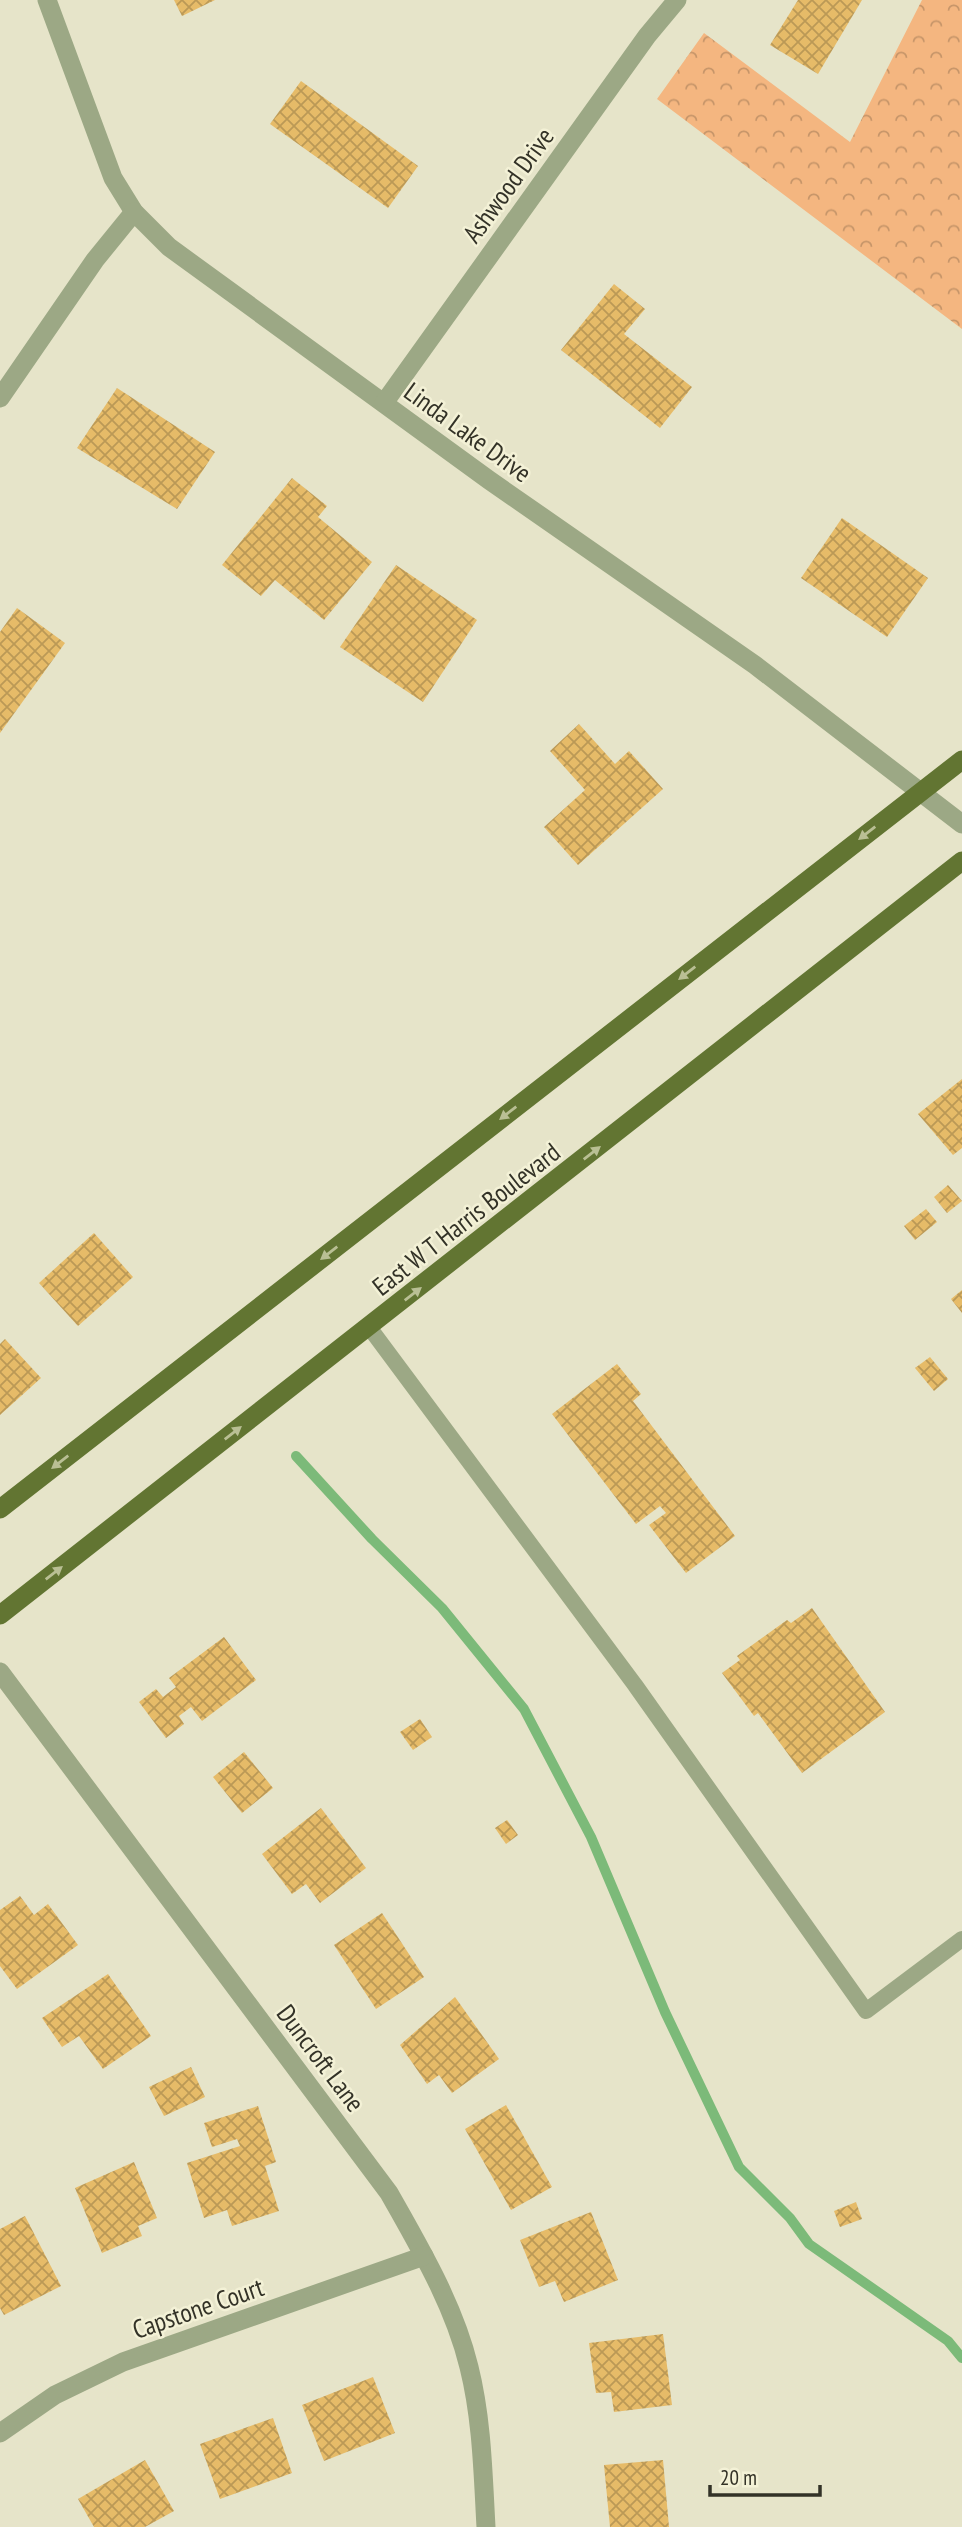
<svg xmlns="http://www.w3.org/2000/svg" width="962" height="2527" font-family="'PT Sans Narrow',sans-serif">
	<defs>
		<pattern id="forest-crowns" width="20" height="18" patternUnits="userSpaceOnUse" patternTransform="scale(1.75)"><rect width="20" height="18" fill="#f4b680"/><path d="M2 6a3 3 0 1 1 6 0M12 15a3 3 0 1 1 6 0" fill="none" stroke="#c69569"/></pattern>
		<pattern id="building-cross-hatch" width="8" height="8" patternUnits="userSpaceOnUse" patternTransform="scale(1.75)"><rect width="8" height="8" fill="#e6bb68"/><path d="M0 0l8 8M0 8l8-8" fill="none" stroke="#bb9956"/></pattern>
	</defs>
	<rect width="100%" height="100%" fill="#e6e4c9"/>
	<polygon fill="url(#forest-crowns)" points="922,0 962,0 962,329 657,99 704,33 850,142"/>
	<g fill="none" stroke-linecap="round" stroke-linejoin="round">
		<polyline stroke="#7cba79" stroke-width="10" points="296,1456 372,1539 442,1608 524,1709 591,1837 665,2012 739,2167 790,2218 809,2244 948,2341 962,2358"/>
	</g>
	<g fill="url(#building-cross-hatch)">
		<polygon points="174,0 215,0 182,16"/>
		<polygon points="798,0 862,0 818,74 770,45"/>
		<polygon points="301,81 418,166 388,208 270,124"/>
		<polygon points="614,284 645,309 624,334 692,387 660,428 561,350"/>
		<polygon points="117,388 215,452 177,509 77,448"/>
		<polygon points="292,478 327,506 318,517 372,562 324,620 275,580 261,596 222,565"/>
		<polygon points="842,518 928,578 887,637 801,578"/>
		<polygon points="396,565 477,620 423,702 340,647"/>
		<polygon points="17,608 65,643 0,733 0,632"/>
		<polygon points="579,724 615,764 629,751 663,789 578,865 544,827 585,790 550,751"/>
		<polygon points="962,1079 962,1148 953,1155 918,1114"/>
		<polygon points="948,1185 962,1201 947,1213 934,1197"/>
		<polygon points="926,1209 937,1222 915,1240 904,1226"/>
		<polygon points="94,1233 133,1277 78,1326 39,1283"/>
		<polygon points="962,1290 962,1313 951,1299"/>
		<polygon points="5,1339 41,1378 0,1415 0,1344"/>
		<polygon points="930,1357 948,1379 934,1391 915,1368"/>
		<polygon points="617,1364 641,1394 633,1401 735,1536 686,1573 649,1525 666,1513 660,1506 636,1524 552,1414"/>
		<polygon points="812,1608 885,1712 802,1773 758,1713 754,1716 722,1673 740,1660 737,1656 787,1620 791,1623"/>
		<polygon points="224,1637 256,1680 202,1721 191,1707 179,1716 184,1724 166,1738 139,1702 156,1689 163,1697 176,1687 169,1678"/>
		<polygon points="420,1719 432,1737 413,1750 400,1732"/>
		<polygon points="244,1752 273,1788 242,1813 213,1777"/>
		<polygon points="321,1808 366,1868 320,1903 306,1884 292,1894 262,1854"/>
		<polygon points="507,1820 518,1835 506,1844 495,1828"/>
		<polygon points="20,1896 34,1915 48,1904 78,1945 17,1989 0,1966 0,1910"/>
		<polygon points="382,1913 424,1977 376,2009 334,1945"/>
		<polygon points="108,1974 151,2036 103,2069 79,2036 62,2047 42,2018"/>
		<polygon points="455,1997 499,2059 452,2093 439,2075 427,2084 400,2045"/>
		<polygon points="191,2067 205,2097 164,2116 149,2087"/>
		<polygon points="506,2105 552,2187 511,2210 465,2129"/>
		<polygon points="258,2106 276,2162 265,2166 279,2211 232,2226 227,2210 204,2218 187,2163 240,2146 237,2139 212,2147 204,2123"/>
		<polygon points="134,2162 157,2218 138,2226 142,2236 102,2253 75,2188"/>
		<polygon points="856,2202 862,2219 840,2227 834,2211"/>
		<polygon points="591,2212 618,2280 564,2302 555,2281 539,2287 520,2240"/>
		<polygon points="25,2216 61,2286 4,2315 0,2308 0,2229"/>
		<polygon points="663,2334 672,2405 614,2412 611,2392 596,2393 589,2343"/>
		<polygon points="373,2377 395,2433 324,2461 302,2405"/>
		<polygon points="273,2418 292,2473 220,2499 200,2444"/>
		<polygon points="145,2460 174,2511 145,2527 94,2527 78,2499"/>
		<polygon points="663,2460 669,2527 610,2527 604,2465"/>
	</g>
	<g fill="none" stroke-linecap="round" stroke-linejoin="round">
		<polyline stroke="#9ca885" stroke-width="16" points="369,1327 635,1685 866,2011 962,1939"/>
		<g stroke="#9ca885" stroke-width="19">
			<polyline points="47,0 113,178 134,212 169,247 489,480 755,665 962,824"/>
			<polyline points="0,398 95,260 134,212"/>
			<polyline points="384,403 647,36 677,0"/>
			<path d="M 0,1672 L 389,2193 C 420,2248 454,2305 469,2367 C 482,2419 483,2474 486,2527"/>
			<polyline points="0,2433 55,2395 123,2362 424,2256"/>
		</g>
		<g stroke="#627532" stroke-width="19">
			<polyline points="0,1509 962,760"/>
			<polyline points="0,1615 962,861"/>
		</g>
	</g>
	<defs><path id="oneway-solid" d="M-6-.8H1V-3.2L6.5 0L1 3.2V.8H-6Z" transform="scale(1.75)"/></defs>
	<g fill="#b9bf94">
		<use href="#oneway-solid" transform="translate(867 833) rotate(142)"/>
		<use href="#oneway-solid" transform="translate(687 973) rotate(142)"/>
		<use href="#oneway-solid" transform="translate(508 1113) rotate(142)"/>
		<use href="#oneway-solid" transform="translate(592 1153) rotate(-38)"/>
		<use href="#oneway-solid" transform="translate(329 1253) rotate(142)"/>
		<use href="#oneway-solid" transform="translate(413 1294) rotate(-38)"/>
		<use href="#oneway-solid" transform="translate(233 1433) rotate(-38)"/>
		<use href="#oneway-solid" transform="translate(60 1462) rotate(142)"/>
		<use href="#oneway-solid" transform="translate(54 1573) rotate(-38)"/>
	</g>
	<g text-anchor="middle" dominant-baseline="central" stroke-width="5" stroke-linejoin="round" paint-order="stroke">
		<g font-size="26" fill="#333227" stroke="#f3f1d6">
			<text transform="translate(508 185) rotate(-54)">Ashwood Drive</text>
			<text transform="translate(468 432) rotate(36)">Linda Lake Drive</text>
			<text transform="translate(466 1219) rotate(-38)">East W T Harris Boulevard</text>
			<text transform="translate(321 2058) rotate(53)">Duncroft Lane</text>
			<text transform="translate(198 2308) rotate(-19)">Capstone Court</text>
		</g>
	</g>
	<path d="M710 2485v10h110v-10" fill="none" stroke="#333227" stroke-width="3.5"/>
	<text x="720" y="2485" font-size="21" fill="#333227" stroke="#f3f1d6" stroke-width="5" paint-order="stroke">20 m</text>
</svg>
